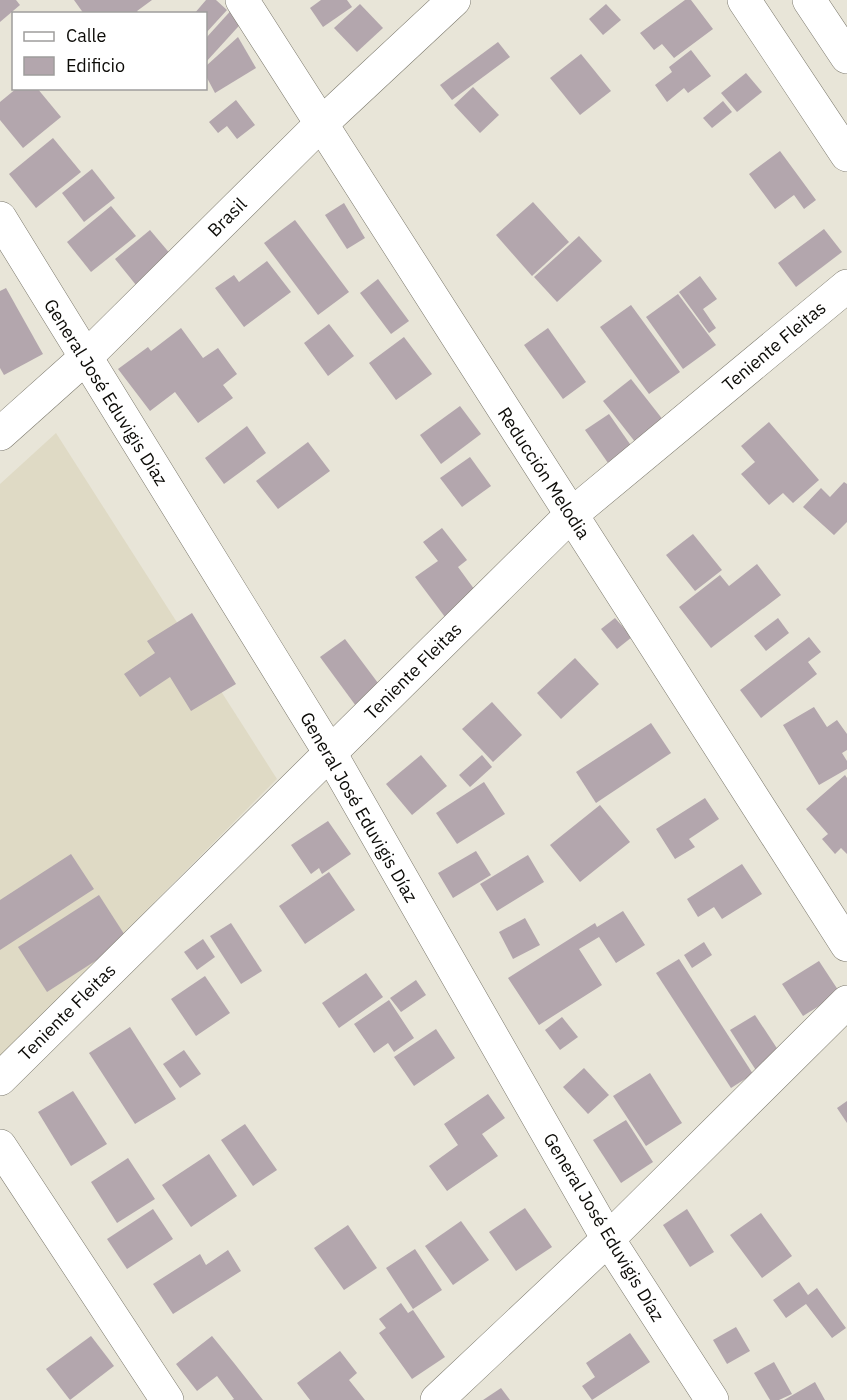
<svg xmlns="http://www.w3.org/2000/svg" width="847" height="1400" font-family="'IBM Plex Sans',sans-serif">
	<rect width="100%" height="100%" fill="#e8e5d8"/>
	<polygon fill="#dfdac5" points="56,433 277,779 0,1057 0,484"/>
	<g fill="#b3a6ad">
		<polygon points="0,0 16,0 20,5 0,22"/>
		<polygon points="74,0 152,0 137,11 139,14 84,14"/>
		<polygon points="206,0 216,0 227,10 206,33 206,14 194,14"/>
		<polygon points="321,0 347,0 352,7 323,27 310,8"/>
		<polygon points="685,0 691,0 713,29 674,58 662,44 654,50 640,33"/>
		<polygon points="360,4 383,28 357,52 334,28"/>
		<polygon points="606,4 621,20 603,35 589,19"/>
		<polygon points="235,6 247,17 206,62 206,38"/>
		<polygon points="238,37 256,68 215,93 206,76 206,66"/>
		<polygon points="498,42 510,57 452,100 440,85"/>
		<polygon points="691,50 711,76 688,93 684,88 667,102 655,85 672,72 669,67"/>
		<polygon points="581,54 611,91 580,115 550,78"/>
		<polygon points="746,73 762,92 737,112 721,93"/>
		<polygon points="473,87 499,115 480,133 454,105"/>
		<polygon points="17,88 37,88 61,117 23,148 0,120 0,102"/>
		<polygon points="236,100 255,125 237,139 227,126 218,133 209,122"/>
		<polygon points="723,101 732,112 712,128 703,118"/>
		<polygon points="53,138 81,172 36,208 9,174"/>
		<polygon points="780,151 816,200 804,209 794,195 775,209 749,174"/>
		<polygon points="92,169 115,198 84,222 62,193"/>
		<polygon points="533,202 569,242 532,276 496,235"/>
		<polygon points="344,203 365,238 347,249 325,215"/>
		<polygon points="111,206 136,236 91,272 67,242"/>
		<polygon points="295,220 349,292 318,315 264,243"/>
		<polygon points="824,229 842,252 796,287 778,263"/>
		<polygon points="150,230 172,256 136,285 115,259"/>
		<polygon points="579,236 602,261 557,302 534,277"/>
		<polygon points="267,261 291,292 244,327 215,288 234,275 239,282"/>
		<polygon points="700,276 717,299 703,309 716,328 709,333 679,292"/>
		<polygon points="378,279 409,321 391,334 360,293"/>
		<polygon points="6,288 43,354 4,375 0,368 0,291"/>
		<polygon points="678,294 716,345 683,369 646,317"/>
		<polygon points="631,305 680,372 649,394 600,327"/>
		<polygon points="329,324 354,356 328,376 304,343"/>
		<polygon points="181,328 203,358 218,348 237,374 223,385 233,398 198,423 175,392 150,411 118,369 148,347 151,351"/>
		<polygon points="548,328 586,382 563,399 524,345"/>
		<polygon points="404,337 432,374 396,400 369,363"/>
		<polygon points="631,379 671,430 643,452 603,401"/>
		<polygon points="460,406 481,434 441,464 420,435"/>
		<polygon points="609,414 639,457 615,473 585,430"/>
		<polygon points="769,422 819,480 793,503 783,493 769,505 741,474 755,462 741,446"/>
		<polygon points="247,426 266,453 224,484 205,458"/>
		<polygon points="308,442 330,471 278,509 256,481"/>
		<polygon points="470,457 491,486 462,507 440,478"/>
		<polygon points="844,482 847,484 847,522 834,535 803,507 821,488 830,497"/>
		<polygon points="442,528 467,560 458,567 477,593 445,617 415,577 438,561 423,542"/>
		<polygon points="693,534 722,570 695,591 666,555"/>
		<polygon points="757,564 781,595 711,648 679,607 720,575 729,586"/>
		<polygon points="192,613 236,684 191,711 170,677 140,697 124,674 155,653 147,641"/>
		<polygon points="615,618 632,637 617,649 601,629"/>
		<polygon points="778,618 789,633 766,651 754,636"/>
		<polygon points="809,637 821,652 808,662 817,674 761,718 740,690"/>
		<polygon points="345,639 381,687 356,706 320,657"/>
		<polygon points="575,658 599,684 561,719 537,693"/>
		<polygon points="492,702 522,735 493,762 462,729"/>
		<polygon points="814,707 827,727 837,720 847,734 847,750 842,753 847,761 847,769 819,785 783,725"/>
		<polygon points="651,723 671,753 596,803 576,772"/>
		<polygon points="421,755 447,786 412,815 386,784"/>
		<polygon points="482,755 492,767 470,787 459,775"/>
		<polygon points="845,775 847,778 847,854 841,848 835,854 822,839 828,834 806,809"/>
		<polygon points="484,782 505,814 457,844 436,813"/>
		<polygon points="705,798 719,819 689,839 695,847 675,859 656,829"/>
		<polygon points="600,805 630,842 580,882 550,845"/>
		<polygon points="328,821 351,854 322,874 319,868 311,874 291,845"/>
		<polygon points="476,851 491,875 453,898 438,873"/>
		<polygon points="71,854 94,889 0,950 0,900"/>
		<polygon points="528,855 544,882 497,911 480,884"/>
		<polygon points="742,864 762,894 722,919 714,907 698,917 687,899"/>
		<polygon points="329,872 355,910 305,944 279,906"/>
		<polygon points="99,895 128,940 47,992 18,947"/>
		<polygon points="623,911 645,945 616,963 599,937 579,949 602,985 539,1025 508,978 595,923 597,927"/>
		<polygon points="525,918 540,945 513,959 499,932"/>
		<polygon points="231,923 262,971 241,984 210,936"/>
		<polygon points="203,939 215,957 197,970 184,952"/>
		<polygon points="704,942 712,955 692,968 684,955"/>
		<polygon points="679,959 753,1074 731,1088 656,973"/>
		<polygon points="819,961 840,993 803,1016 782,984"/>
		<polygon points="366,973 383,997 339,1028 322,1003"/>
		<polygon points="205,976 230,1013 196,1036 171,999"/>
		<polygon points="416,980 426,995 401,1012 390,998"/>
		<polygon points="389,1000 414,1038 394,1052 388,1043 374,1053 354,1024"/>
		<polygon points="755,1015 784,1059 759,1075 730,1030"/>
		<polygon points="562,1017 578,1037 560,1050 545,1030"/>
		<polygon points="130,1027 176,1099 135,1124 89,1053"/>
		<polygon points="436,1029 455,1058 414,1086 394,1057"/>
		<polygon points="184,1050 201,1074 180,1088 163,1064"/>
		<polygon points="584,1068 609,1095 588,1114 563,1087"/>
		<polygon points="650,1073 682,1123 646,1146 613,1096"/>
		<polygon points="73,1091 107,1144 71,1166 38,1112"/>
		<polygon points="488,1094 505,1118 482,1134 498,1156 447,1191 429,1166 458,1145 444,1124"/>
		<polygon points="847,1101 847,1123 837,1108"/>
		<polygon points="626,1120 653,1162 621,1183 593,1140"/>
		<polygon points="245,1124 277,1170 253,1186 221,1140"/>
		<polygon points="209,1154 237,1196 191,1227 162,1185"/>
		<polygon points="128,1158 155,1199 117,1223 91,1182"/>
		<polygon points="525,1208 552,1247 516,1271 489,1232"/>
		<polygon points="153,1209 173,1239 127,1269 107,1239"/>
		<polygon points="687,1209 714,1252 690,1267 663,1225"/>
		<polygon points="761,1213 792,1256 762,1278 730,1235"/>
		<polygon points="461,1221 489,1260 453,1285 425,1246"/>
		<polygon points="348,1225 377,1268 344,1290 314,1248"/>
		<polygon points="415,1249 442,1290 413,1309 386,1268"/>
		<polygon points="228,1250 241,1271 173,1314 153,1284 200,1254 206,1265"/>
		<polygon points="799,1282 808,1295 817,1288 846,1328 832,1338 806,1304 786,1318 773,1300"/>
		<polygon points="401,1303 408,1313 413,1310 445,1357 412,1379 379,1333 386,1328 379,1319"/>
		<polygon points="736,1327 750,1351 727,1364 713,1340"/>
		<polygon points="630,1333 650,1362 592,1400 582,1386 595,1377 586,1363"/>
		<polygon points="91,1336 114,1366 70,1400 46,1369"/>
		<polygon points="212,1336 234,1363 263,1400 232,1400 234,1399 217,1376 197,1391 176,1364"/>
		<polygon points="340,1351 357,1373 349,1380 365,1400 310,1400 297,1383"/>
		<polygon points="774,1362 792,1394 779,1400 770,1400 754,1373"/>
		<polygon points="815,1382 825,1400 784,1400"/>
		<polygon points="501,1388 510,1400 483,1400"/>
	</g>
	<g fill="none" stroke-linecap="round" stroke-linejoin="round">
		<defs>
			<g id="street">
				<polyline points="242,0 847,945"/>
				<polyline points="744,0 847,155"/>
				<polyline points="809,0 847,57"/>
				<polyline points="0,218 330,753 608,1239 712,1400"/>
				<polyline points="0,434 85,358 320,125 454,0"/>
				<polyline points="0,1079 571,515 847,286"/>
				<polyline points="0,1146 167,1400"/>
				<polyline points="437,1400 608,1239 847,1002"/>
			</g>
		</defs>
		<use href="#street" stroke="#7c796d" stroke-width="34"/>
		<use href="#street" stroke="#fff" stroke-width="33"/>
	</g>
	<g text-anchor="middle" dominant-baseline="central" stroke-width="4.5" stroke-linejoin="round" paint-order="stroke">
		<g font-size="18" fill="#0c0b07" stroke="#fff">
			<text transform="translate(227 217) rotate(-45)">Brasil</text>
			<text transform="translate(774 346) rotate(-40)">Teniente Fleitas</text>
			<text transform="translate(106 392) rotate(58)">General José Eduvigis Díaz</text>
			<text transform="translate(544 473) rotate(57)">Reducción Melodia</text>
			<text transform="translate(413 671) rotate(-45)">Teniente Fleitas</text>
			<text transform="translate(359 807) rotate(60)">General José Eduvigis Díaz</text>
			<text transform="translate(67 1012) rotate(-45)">Teniente Fleitas</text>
			<text transform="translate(604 1227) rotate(59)">General José Eduvigis Díaz</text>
		</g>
	</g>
	<rect x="12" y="12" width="195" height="78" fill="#ffffff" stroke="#9e9d9c" stroke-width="1.5"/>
	<rect x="24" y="32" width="30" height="9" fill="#ffffff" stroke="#9e9d9c" stroke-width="1.5"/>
	<text x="66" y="42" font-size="18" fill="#0c0b07">Calle</text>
	<rect x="24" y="57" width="30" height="18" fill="#b3a6ad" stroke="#9e9d9c" stroke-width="1.5"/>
	<text x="66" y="72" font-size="18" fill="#0c0b07">Edificio</text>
</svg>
